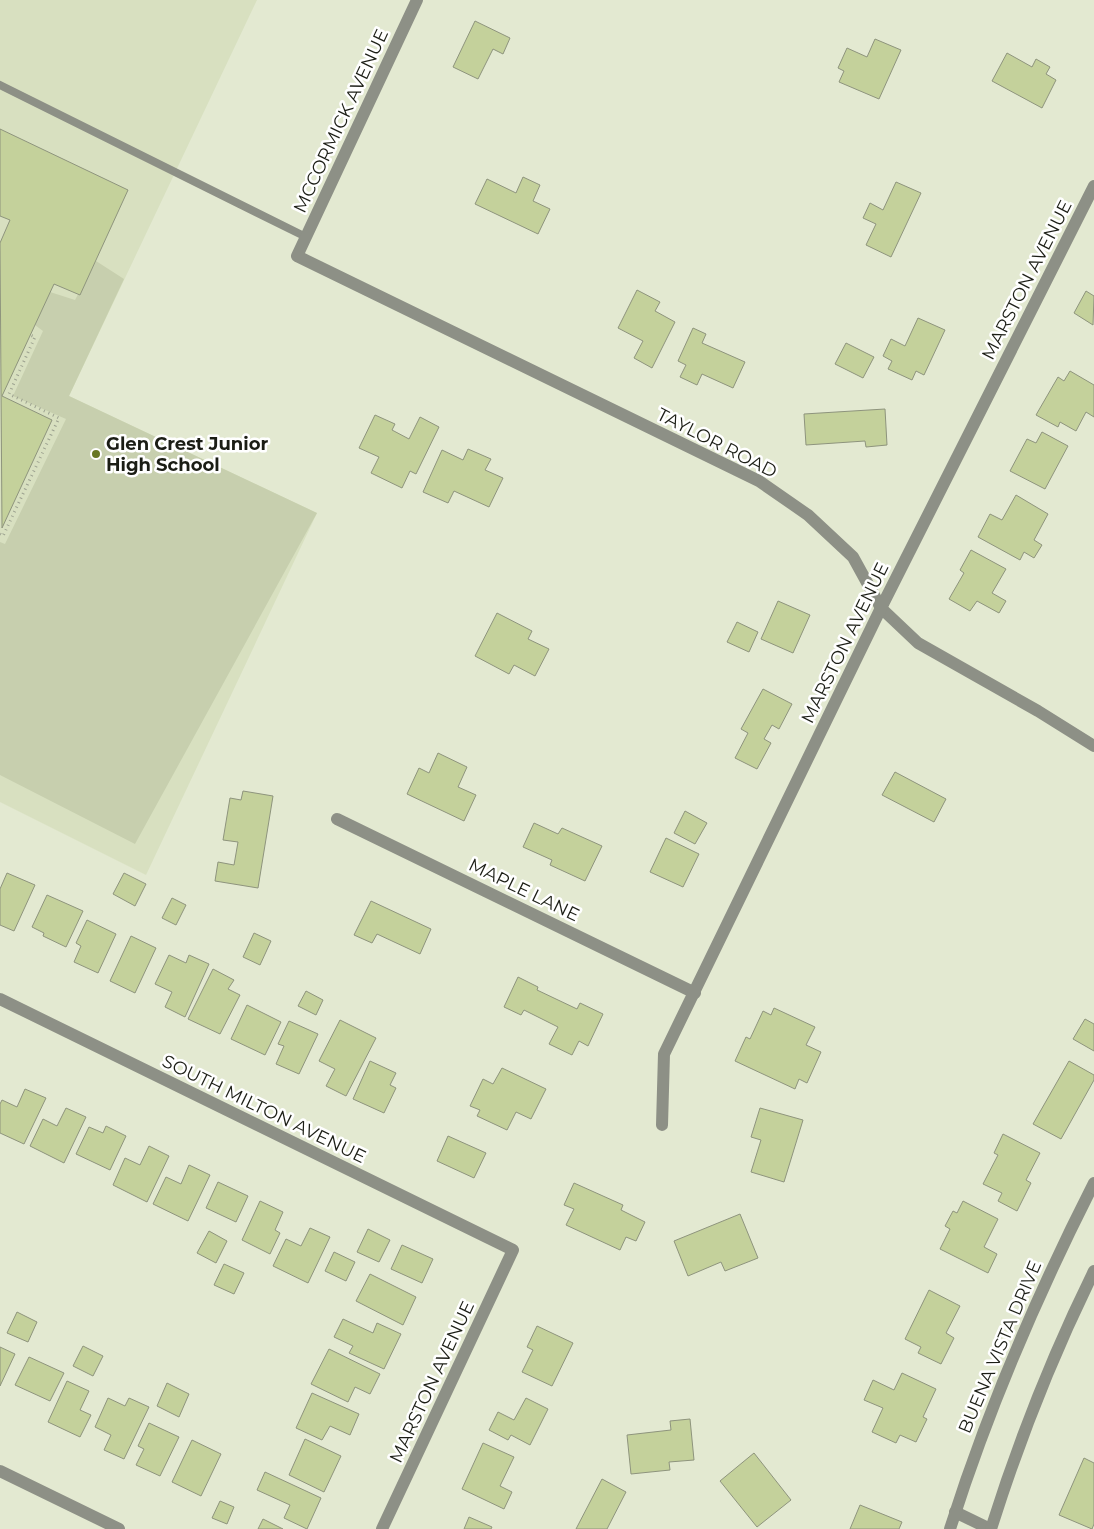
<svg xmlns="http://www.w3.org/2000/svg" width="1094" height="1529" font-family="Montserrat,sans-serif">
	<rect width="100%" height="100%" fill="#e3e9d1"/>
	<polygon fill="#d8e0c0" points="0,0 257,0 69,396 317,513 146,875 0,802"/>
	<polygon fill="#c7cfae" points="96,261 124,279 69,396 317,513 135,844 0,775 0,542 5,544 66,419 13,396 43,331 35,325 50,292 75,300"/>
	<g fill="#c4d19b" stroke="#8e947d">
		<polygon points="475,21 510,38 503,54 493,49 478,79 453,67"/>
		<polygon points="875,39 901,50 879,99 839,82 844,71 838,68 847,48 867,57"/>
		<polygon points="1007,53 1032,67 1036,59 1050,67 1046,74 1056,80 1042,108 992,81"/>
		<polygon points="0,129 128,190 80,295 54,284 2,396 52,420 2,528 0,243 10,220 0,216"/>
		<polygon points="523,177 540,185 533,201 550,209 538,234 475,204 487,179 516,193"/>
		<polygon points="896,182 921,193 891,257 866,245 876,224 863,218 870,203 883,210"/>
		<polygon points="637,290 660,302 655,311 675,322 652,368 634,358 643,341 618,328"/>
		<polygon points="1086,291 1094,296 1093,325 1074,313"/>
		<polygon points="918,318 945,330 924,375 916,371 912,380 888,369 892,361 883,356 891,339 905,346"/>
		<polygon points="693,328 706,334 702,343 745,362 733,388 702,374 697,385 680,377 686,365 678,361"/>
		<polygon points="846,343 874,357 863,378 835,364"/>
		<polygon points="1070,371 1094,385 1094,417 1086,412 1076,431 1060,422 1058,427 1036,415 1058,377 1064,381"/>
		<polygon points="885,409 887,445 866,447 865,441 806,445 804,414"/>
		<polygon points="375,415 395,424 392,430 409,439 420,417 439,427 416,474 410,471 402,488 371,473 379,457 359,448"/>
		<polygon points="1042,432 1068,446 1045,489 1010,471 1027,439 1036,443"/>
		<polygon points="468,449 491,459 485,470 503,478 489,507 454,491 448,503 423,492 442,450 463,460"/>
		<polygon points="1016,495 1048,514 1034,540 1042,545 1034,558 1024,552 1020,560 978,537 990,514 1002,520"/>
		<polygon points="971,550 1006,569 992,593 1006,601 999,613 977,601 970,611 949,599 964,573 960,570"/>
		<polygon points="778,601 810,615 793,653 761,639"/>
		<polygon points="497,613 532,631 528,639 549,649 535,676 514,665 509,674 475,656"/>
		<polygon points="737,622 758,632 749,652 727,642"/>
		<polygon points="763,689 792,704 779,729 772,725 764,739 771,743 757,769 735,758 748,733 741,729"/>
		<polygon points="438,753 467,767 458,787 476,795 464,821 407,794 419,768 429,773"/>
		<polygon points="895,772 946,799 934,822 882,795"/>
		<polygon points="243,791 273,796 258,888 215,881 218,862 234,865 238,842 223,840 230,798 241,800"/>
		<polygon points="685,811 707,823 695,844 674,833"/>
		<polygon points="534,823 558,834 562,828 602,846 585,881 550,865 552,860 523,847"/>
		<polygon points="666,838 699,854 683,887 650,872"/>
		<polygon points="7,873 35,885 14,931 0,925 0,889"/>
		<polygon points="124,873 146,884 135,906 113,894"/>
		<polygon points="47,895 83,911 66,947 43,936 44,933 32,927"/>
		<polygon points="172,898 186,905 176,925 162,918"/>
		<polygon points="371,901 431,929 420,954 377,934 372,943 354,935"/>
		<polygon points="87,920 116,934 98,973 74,962 81,946 76,943"/>
		<polygon points="254,933 271,941 260,965 243,957"/>
		<polygon points="131,936 156,948 135,993 110,981"/>
		<polygon points="169,955 186,963 189,955 209,964 185,1017 165,1007 172,992 155,984"/>
		<polygon points="213,969 234,980 228,989 240,995 220,1034 188,1019"/>
		<polygon points="518,977 538,987 537,990 577,1009 580,1003 603,1014 588,1046 579,1041 572,1055 549,1044 558,1027 524,1010 521,1015 504,1007"/>
		<polygon points="306,991 323,1000 316,1015 298,1006"/>
		<polygon points="247,1005 281,1022 265,1055 231,1039"/>
		<polygon points="774,1008 815,1027 806,1045 821,1052 807,1083 799,1079 795,1089 735,1061 746,1037 750,1039 763,1011 771,1015"/>
		<polygon points="1085,1019 1094,1024 1094,1051 1073,1039"/>
		<polygon points="340,1020 376,1038 346,1096 326,1086 335,1069 319,1061"/>
		<polygon points="289,1021 318,1034 299,1074 276,1064 284,1046 278,1044"/>
		<polygon points="370,1061 396,1073 390,1085 396,1088 384,1113 353,1099"/>
		<polygon points="1069,1061 1094,1075 1094,1080 1061,1139 1033,1124"/>
		<polygon points="502,1068 546,1089 531,1119 516,1112 507,1130 477,1116 480,1110 470,1106 483,1079 493,1084"/>
		<polygon points="25,1089 46,1098 24,1144 0,1133 0,1104 2,1100 17,1107"/>
		<polygon points="66,1108 86,1117 64,1163 30,1146 43,1119 57,1126"/>
		<polygon points="760,1108 803,1120 784,1182 751,1172 761,1140 751,1137"/>
		<polygon points="106,1126 126,1136 110,1170 76,1154 89,1127 103,1133"/>
		<polygon points="1003,1134 1040,1153 1026,1180 1031,1183 1017,1211 998,1201 1002,1193 983,1184 998,1155 994,1153"/>
		<polygon points="448,1136 486,1153 474,1178 437,1161"/>
		<polygon points="149,1146 169,1156 147,1202 113,1185 125,1158 140,1165"/>
		<polygon points="189,1165 210,1175 188,1221 153,1204 166,1177 181,1184"/>
		<polygon points="218,1182 248,1196 236,1222 206,1208"/>
		<polygon points="574,1183 623,1205 621,1210 645,1222 636,1241 626,1237 620,1250 566,1225 574,1209 564,1205"/>
		<polygon points="260,1201 283,1212 275,1230 280,1233 270,1254 242,1240"/>
		<polygon points="963,1201 998,1219 984,1247 997,1254 988,1273 940,1249 950,1229 945,1226 953,1211 957,1213"/>
		<polygon points="740,1214 758,1258 725,1271 721,1262 688,1276 674,1241"/>
		<polygon points="310,1228 330,1237 308,1283 273,1266 286,1239 301,1246"/>
		<polygon points="368,1229 390,1240 379,1262 357,1252"/>
		<polygon points="209,1231 227,1241 216,1263 197,1253"/>
		<polygon points="402,1245 433,1259 422,1283 391,1269"/>
		<polygon points="334,1252 355,1262 346,1281 325,1271"/>
		<polygon points="224,1264 244,1273 234,1294 214,1285"/>
		<polygon points="370,1274 416,1297 403,1325 356,1301"/>
		<polygon points="929,1290 960,1306 946,1333 954,1338 941,1364 918,1353 921,1347 905,1339"/>
		<polygon points="17,1312 37,1322 28,1342 7,1333"/>
		<polygon points="343,1319 373,1333 377,1323 401,1334 384,1369 349,1353 353,1346 334,1337"/>
		<polygon points="537,1326 573,1343 552,1386 522,1372 533,1350 527,1347"/>
		<polygon points="83,1346 103,1356 93,1376 73,1366"/>
		<polygon points="0,1347 15,1354 0,1386"/>
		<polygon points="329,1349 380,1374 370,1394 355,1387 348,1402 311,1384"/>
		<polygon points="29,1357 64,1373 50,1401 15,1385"/>
		<polygon points="902,1373 936,1389 923,1417 927,1419 916,1442 900,1435 896,1443 872,1432 883,1408 864,1400 873,1380 894,1390"/>
		<polygon points="67,1381 89,1391 80,1410 91,1415 80,1437 48,1422"/>
		<polygon points="167,1383 189,1394 179,1417 157,1406"/>
		<polygon points="312,1393 359,1414 350,1435 330,1426 322,1440 296,1428"/>
		<polygon points="108,1398 125,1406 129,1398 149,1407 124,1459 104,1450 111,1435 95,1427"/>
		<polygon points="526,1398 548,1409 530,1445 511,1435 508,1440 489,1430 498,1412 514,1420"/>
		<polygon points="690,1419 694,1460 669,1462 670,1470 631,1474 627,1435 671,1430 670,1421"/>
		<polygon points="149,1423 179,1437 160,1476 136,1465 144,1449 138,1446"/>
		<polygon points="305,1439 341,1456 324,1492 289,1475"/>
		<polygon points="192,1440 221,1454 201,1496 172,1482"/>
		<polygon points="483,1443 514,1457 500,1486 512,1492 504,1509 462,1489"/>
		<polygon points="754,1453 791,1500 757,1527 720,1481"/>
		<polygon points="1084,1458 1094,1463 1094,1524 1092,1529 1059,1515"/>
		<polygon points="265,1472 321,1498 307,1529 284,1518 290,1505 257,1490"/>
		<polygon points="602,1479 626,1492 607,1529 576,1529"/>
		<polygon points="220,1501 234,1507 227,1524 212,1518"/>
		<polygon points="860,1505 902,1522 899,1529 850,1529"/>
		<polygon points="469,1517 492,1527 491,1529 464,1529"/>
		<polygon points="263,1519 283,1529 258,1529"/>
	</g>
	<g fill="none" stroke-linecap="round" stroke-linejoin="round">
		<polyline stroke="#9da290" stroke-width="3" stroke-dasharray="1 4" stroke-linecap="butt" points="0,534 3,536 59,418 9,394 35,337 30,335"/>
		<polyline stroke="#8d9086" stroke-width="8" points="0,85 306,237"/>
		<g stroke="#8d9086" stroke-width="12">
			<polyline points="417,0 297,256 759,481 808,515 853,557 881,608 918,643 1038,711 1094,746"/>
			<polyline points="337,819 695,993"/>
			<polyline points="0,999 513,1250 382,1529"/>
			<polyline points="662,1125 664,1054 881,608 1094,186"/>
			<polyline points="0,1471 119,1529"/>
			<polyline points="955,1512 990,1529"/>
			<path d="M 950,1529 C 988,1409 1037,1295 1094,1183"/>
			<path d="M 991,1529 C 1019,1440 1053,1354 1094,1271"/>
		</g>
	</g>
	<circle fill="#687724" stroke="#fff" stroke-width="2" cx="96" cy="454" r="5"/>
	<g text-anchor="middle" dominant-baseline="central" stroke-width="5" stroke-linejoin="round" paint-order="stroke">
		<g font-size="18" fill="#1b1d15" stroke="#fff">
			<text transform="translate(341 121) rotate(-65)">MCCORMICK AVENUE</text>
			<text transform="translate(1027 280) rotate(-63)">MARSTON AVENUE</text>
			<text transform="translate(717 443) rotate(27)">TAYLOR ROAD</text>
			<text transform="translate(845 643) rotate(-64)">MARSTON AVENUE</text>
			<text transform="translate(524 890) rotate(26)">MAPLE LANE</text>
			<text transform="translate(264 1109) rotate(26)">SOUTH MILTON AVENUE</text>
			<text transform="translate(1000 1347) rotate(-67)">BUENA VISTA DRIVE</text>
			<text transform="translate(432 1382) rotate(-65)">MARSTON AVENUE</text>
		</g>
		<g font-size="18" font-weight="bold" fill="#1b1d15" stroke="#fff" text-anchor="start">
			<text x="106" y="444">Glen Crest Junior<tspan x="106" dy="21">High School</tspan></text>
		</g>
	</g>
</svg>
